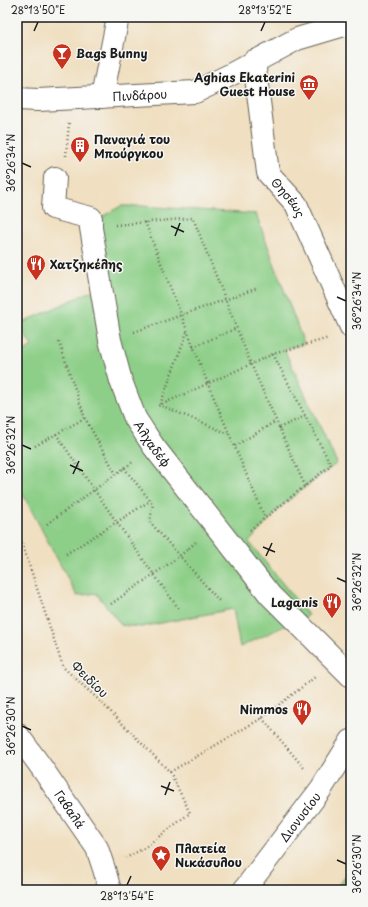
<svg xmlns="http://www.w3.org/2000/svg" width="368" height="907" font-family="'Playpen Sans',sans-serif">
	<rect width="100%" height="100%" fill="#f6f6f2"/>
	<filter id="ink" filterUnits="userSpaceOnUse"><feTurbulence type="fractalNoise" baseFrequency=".025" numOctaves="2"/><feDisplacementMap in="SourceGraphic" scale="8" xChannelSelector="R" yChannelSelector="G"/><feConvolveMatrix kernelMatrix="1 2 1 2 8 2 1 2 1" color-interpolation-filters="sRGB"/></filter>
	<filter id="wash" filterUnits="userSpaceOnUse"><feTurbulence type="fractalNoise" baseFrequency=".012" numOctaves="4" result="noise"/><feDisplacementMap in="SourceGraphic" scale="16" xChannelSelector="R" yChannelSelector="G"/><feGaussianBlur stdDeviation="0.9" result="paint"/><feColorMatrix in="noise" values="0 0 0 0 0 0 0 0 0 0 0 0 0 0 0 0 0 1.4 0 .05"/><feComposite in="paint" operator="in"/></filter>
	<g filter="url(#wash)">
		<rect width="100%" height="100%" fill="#f0dfc0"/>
		<g fill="#8dcf88" stroke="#547652">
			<polygon points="121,206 142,206 256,214 304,344 284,349 337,463 286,502 249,542 308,615 240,647 233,609 141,627 121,625 96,593 77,596 17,483 17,478 21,473 17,463 17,356 32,346 19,325 35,317 96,289 84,227"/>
			<polygon points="351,869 351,890 334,890"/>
		</g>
	</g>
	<g filter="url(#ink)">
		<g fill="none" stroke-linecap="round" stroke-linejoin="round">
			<defs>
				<g id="minor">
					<path id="s1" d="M 254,61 L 268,173 L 296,204 L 351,327"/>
					<polyline points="102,97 118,17"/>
					<path id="s2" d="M 17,99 L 38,100 L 195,92 L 228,76 L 297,39 L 351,23"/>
					<path id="s3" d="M 55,178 L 53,208 L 91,218 L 91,228 L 110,340 L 121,381 L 135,418 L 154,447 L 270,595 L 351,676"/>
					<path id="s4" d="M 17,734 L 39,764 L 97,848 L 104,869 L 110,890"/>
					<path id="s5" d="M 244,890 L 321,789 L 351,741"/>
				</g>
			</defs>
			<use href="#minor" stroke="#666055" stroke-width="24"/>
			<g stroke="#666055" stroke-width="2.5" stroke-dasharray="1 3" stroke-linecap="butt">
				<polyline points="66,156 69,123"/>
				<polyline points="145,222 208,384 265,518"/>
				<polyline points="115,225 193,218 251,364 158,406"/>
				<polyline points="134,332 258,288"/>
				<polyline points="187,332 160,405 229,434"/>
				<polyline points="59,342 85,418 116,474"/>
				<polyline points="193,347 237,328"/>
				<polyline points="279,428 305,416"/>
				<path d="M 56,434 C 96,493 137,552 179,609"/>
				<polyline points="35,446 85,418"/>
				<polyline points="235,446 276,421"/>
				<polyline points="124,468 153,504 150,522 220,602"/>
				<polyline points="305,486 251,364 273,354 329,338"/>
				<polyline points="47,524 134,461"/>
				<polyline points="250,530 331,465 273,354"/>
				<polyline points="17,533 19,534 63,667 100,701 170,772 190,813 144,848 126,858"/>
				<polyline points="66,554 150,501"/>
				<polyline points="111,604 180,556 197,541"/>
				<polyline points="262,718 304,768"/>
				<polyline points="170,772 262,718 315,677"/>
			</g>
			<use href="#minor" stroke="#fff" stroke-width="22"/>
		</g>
	</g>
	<path fill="none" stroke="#1c1c1c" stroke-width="1.5" d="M 34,31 L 38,22M 261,31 L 265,22M 22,163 L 31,167M 171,226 L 184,232M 175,236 L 180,223M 337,297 L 346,301M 22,445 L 31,449M 70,465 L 83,471M 73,474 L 79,461M 263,547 L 275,552M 266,556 L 272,543M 337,578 L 346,582M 22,726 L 31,730M 161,786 L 174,791M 165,795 L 170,782M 337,860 L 346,864M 127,885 L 131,876"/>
	<defs>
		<symbol id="bar-pin" viewBox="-11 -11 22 30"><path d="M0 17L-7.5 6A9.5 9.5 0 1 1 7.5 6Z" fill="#c8321e" stroke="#f6f6f2"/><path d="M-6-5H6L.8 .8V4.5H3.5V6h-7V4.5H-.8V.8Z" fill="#fff"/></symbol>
		<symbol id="museum-pin" viewBox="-11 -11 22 30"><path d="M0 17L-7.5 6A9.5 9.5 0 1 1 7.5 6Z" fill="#c8321e" stroke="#f6f6f2"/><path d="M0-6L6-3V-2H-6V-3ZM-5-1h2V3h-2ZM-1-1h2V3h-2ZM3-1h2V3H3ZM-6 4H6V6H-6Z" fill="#fff"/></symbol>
		<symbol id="building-pin" viewBox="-11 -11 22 30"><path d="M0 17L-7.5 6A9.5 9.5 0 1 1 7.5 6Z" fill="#c8321e" stroke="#f6f6f2"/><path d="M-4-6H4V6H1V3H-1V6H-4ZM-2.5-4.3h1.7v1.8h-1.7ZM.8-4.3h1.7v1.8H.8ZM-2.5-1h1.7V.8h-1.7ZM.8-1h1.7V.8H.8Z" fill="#fff"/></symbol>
		<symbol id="restaurant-pin" viewBox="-11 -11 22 30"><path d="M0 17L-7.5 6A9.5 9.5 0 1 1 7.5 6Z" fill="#c8321e" stroke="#f6f6f2"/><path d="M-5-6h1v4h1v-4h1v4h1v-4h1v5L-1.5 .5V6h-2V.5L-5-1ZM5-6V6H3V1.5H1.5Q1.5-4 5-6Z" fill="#fff"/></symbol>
		<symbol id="sight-pin" viewBox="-11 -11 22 30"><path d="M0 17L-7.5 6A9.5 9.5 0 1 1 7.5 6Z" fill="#c8321e" stroke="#f6f6f2"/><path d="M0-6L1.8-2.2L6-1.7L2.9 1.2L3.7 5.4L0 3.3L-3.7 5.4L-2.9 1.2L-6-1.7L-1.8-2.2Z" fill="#fff"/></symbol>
	</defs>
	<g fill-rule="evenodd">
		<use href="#bar-pin" x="51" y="42" width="22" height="30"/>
		<use href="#museum-pin" x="298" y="73" width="22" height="30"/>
		<use href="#building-pin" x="69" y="135" width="22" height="30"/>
		<use href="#restaurant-pin" x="25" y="253" width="22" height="30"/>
		<use href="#restaurant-pin" x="321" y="591" width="22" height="30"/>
		<use href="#restaurant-pin" x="291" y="698" width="22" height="30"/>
		<use href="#sight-pin" x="150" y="844" width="22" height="30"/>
	</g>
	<g text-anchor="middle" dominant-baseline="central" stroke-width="3" stroke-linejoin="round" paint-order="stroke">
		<g font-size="12" font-weight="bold" fill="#1c1c1c" stroke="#f6f6f2" text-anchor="start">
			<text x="76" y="53">Bags Bunny</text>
			<text x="295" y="77" text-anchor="end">Aghias Ekaterini<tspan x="295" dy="14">Guest House</tspan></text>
			<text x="94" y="139">Παναγιά του<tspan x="94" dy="14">Μπούργκου</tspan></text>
			<text x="50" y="264">Χατζηκέλης</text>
			<text x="318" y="602" text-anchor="end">Laganis</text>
			<text x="288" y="709" text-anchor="end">Nimmos</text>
			<text x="175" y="848">Πλατεία<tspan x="175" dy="14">Νικάσυλου</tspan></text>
		</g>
		<g font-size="12" fill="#1c1c1c" stroke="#f6f6f2">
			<text stroke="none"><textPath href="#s2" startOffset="123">Πινδάρου</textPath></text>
			<text stroke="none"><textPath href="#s1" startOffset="145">Θησέως</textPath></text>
			<text stroke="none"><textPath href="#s3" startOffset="306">Αλχαδέφ</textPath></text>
			<text transform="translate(90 679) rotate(44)">Φειδίου</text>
			<text stroke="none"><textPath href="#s4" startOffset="92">Γαβαλά</textPath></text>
			<text stroke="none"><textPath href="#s5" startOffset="92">Διονυσίου</textPath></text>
		</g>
	</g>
	<rect width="368" height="907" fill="none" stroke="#f6f6f2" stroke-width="44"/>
	<rect x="22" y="22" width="324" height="863" fill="none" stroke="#1c1c1c" stroke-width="1.5"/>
	<g font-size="10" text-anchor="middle" fill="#1c1c1c">
		<text x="38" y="14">28°13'50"E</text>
		<text x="265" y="14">28°13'52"E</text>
		<text transform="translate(11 163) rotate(-90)" y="4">36°26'34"N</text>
		<text transform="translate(357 301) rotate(-90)" y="4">36°26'34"N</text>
		<text transform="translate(11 445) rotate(-90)" y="4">36°26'32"N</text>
		<text transform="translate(357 582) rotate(-90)" y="4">36°26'32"N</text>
		<text transform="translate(11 726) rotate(-90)" y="4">36°26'30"N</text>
		<text transform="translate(357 864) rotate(-90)" y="4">36°26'30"N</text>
		<text x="127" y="900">28°13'54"E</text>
	</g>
</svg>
